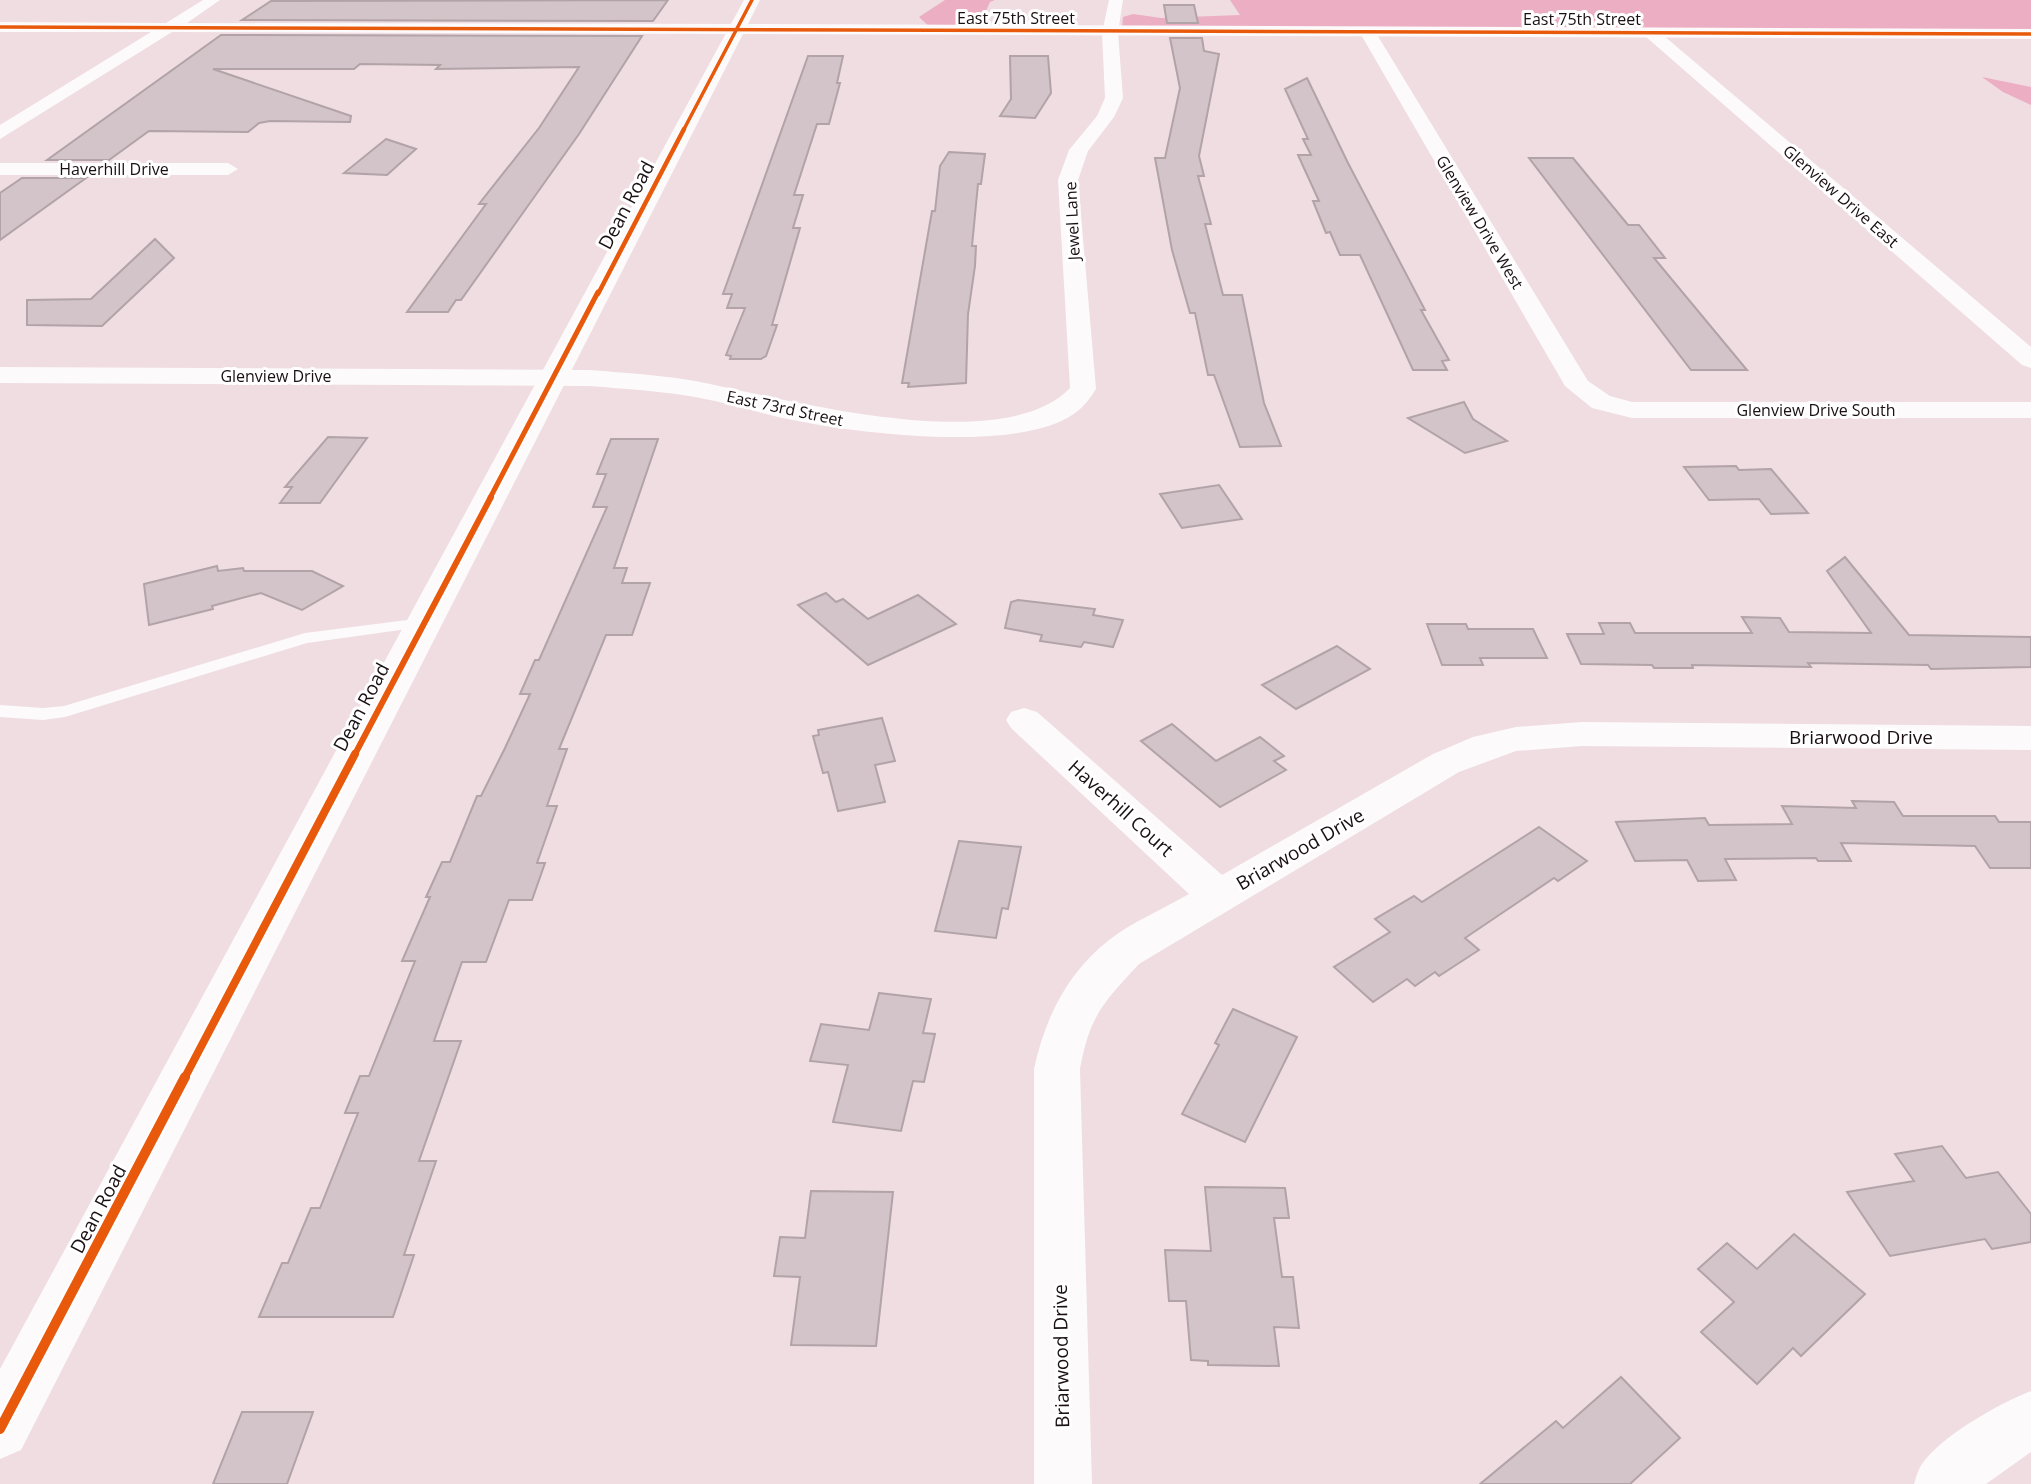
<svg xmlns="http://www.w3.org/2000/svg" width="2031" height="1484" font-family="'Open Sans',sans-serif">
	<rect width="100%" height="100%" fill="#efdde2"/>
	<g fill="#ecaec3">
		<polygon points="945,0 995,0 990,2 978,28 931,28 919,17"/>
		<polygon points="1230,0 2031,0 2031,30 1122,28 1123,17 1133,14 1161,18 1240,15"/>
		<polygon points="1982,77 2031,87 2031,105 2003,92"/>
	</g>
	<g fill="#d2c4c8" stroke="#b1a3a7" stroke-width="2">
		<polygon points="668,0 653,21 242,20 271,1"/>
		<polygon points="1164,5 1194,5 1198,23 1167,23"/>
		<polygon points="221,35 642,36 579,134 461,300 456,300 448,312 407,312 486,204 479,204 539,128 579,67 436,69 440,65 360,64 354,69 213,69 351,116 350,122 270,121 259,123 248,132 149,131 109,160 47,160"/>
		<polygon points="1170,38 1202,38 1204,51 1219,54 1199,156 1204,176 1198,176 1211,224 1205,224 1223,295 1242,295 1264,403 1281,446 1240,447 1214,375 1208,375 1195,313 1190,313 1172,250 1155,158 1165,158 1180,88"/>
		<polygon points="808,56 843,56 837,83 840,83 829,124 817,124 794,195 803,195 793,228 800,228 772,325 777,325 766,356 761,359 730,359 731,356 726,355 745,308 727,308 732,294 723,294"/>
		<polygon points="1010,56 1048,56 1051,93 1035,118 1000,116 1011,99"/>
		<polygon points="1307,78 1348,163 1425,310 1421,310 1449,360 1442,361 1447,370 1413,370 1360,255 1340,255 1330,232 1326,233 1313,201 1319,201 1298,155 1311,155 1303,139 1308,139 1285,89"/>
		<polygon points="386,139 416,149 387,175 344,173"/>
		<polygon points="949,152 985,154 981,184 978,184 972,246 976,246 975,266 968,314 966,383 908,387 909,383 902,383 932,211 935,211 940,166"/>
		<polygon points="1529,158 1573,158 1628,225 1639,225 1665,258 1654,258 1747,370 1691,370"/>
		<polygon points="22,178 86,178 0,240 0,193"/>
		<polygon points="155,239 174,258 102,326 27,325 27,300 91,299"/>
		<polygon points="1464,402 1473,419 1507,441 1465,453 1408,418"/>
		<polygon points="328,437 367,438 320,503 280,503 292,487 285,487"/>
		<polygon points="611,439 658,439 614,568 627,568 622,583 650,583 632,635 606,635 559,749 567,749 547,806 557,806 537,863 545,863 532,900 509,900 486,962 462,962 434,1041 461,1041 419,1161 436,1161 404,1255 414,1255 393,1317 259,1317 282,1263 288,1263 311,1208 320,1208 358,1113 345,1113 360,1076 369,1076 415,961 402,961 430,897 426,897 442,862 450,862 477,796 481,796 505,748 530,694 520,694 535,660 539,660 607,507 593,507 606,474 597,474"/>
		<polygon points="1736,466 1739,470 1771,469 1808,513 1771,514 1759,499 1709,500 1684,467"/>
		<polygon points="1219,485 1242,519 1182,528 1160,494"/>
		<polygon points="1845,557 1909,635 2031,637 2031,667 1931,669 1928,665 1808,663 1811,667 1692,665 1693,668 1654,668 1652,665 1581,664 1567,634 1604,634 1599,623 1630,623 1635,633 1752,633 1742,617 1780,618 1789,632 1871,633 1827,571"/>
		<polygon points="217,566 218,571 243,568 244,571 312,571 343,586 302,610 261,593 212,606 213,609 149,625 144,584"/>
		<polygon points="826,593 836,602 843,599 868,619 918,595 956,624 868,665 798,605"/>
		<polygon points="1018,600 1095,609 1093,615 1123,620 1113,647 1084,642 1081,647 1040,641 1042,635 1005,628 1011,602"/>
		<polygon points="1427,624 1466,624 1468,629 1533,629 1547,658 1480,658 1483,665 1442,665"/>
		<polygon points="1337,646 1370,669 1296,709 1262,685"/>
		<polygon points="882,718 895,761 875,765 885,802 838,811 828,772 823,773 813,736 819,735 818,730"/>
		<polygon points="1172,724 1216,761 1260,737 1284,756 1274,761 1286,770 1220,807 1141,741"/>
		<polygon points="1852,801 1894,802 1903,816 1995,816 1999,822 2031,822 2031,868 1990,868 1975,846 1841,843 1851,861 1818,861 1816,858 1725,859 1736,880 1698,881 1687,860 1635,861 1616,822 1705,818 1709,825 1792,824 1782,806 1856,808"/>
		<polygon points="1539,827 1587,861 1558,881 1554,878 1465,938 1479,950 1439,976 1435,972 1415,986 1407,979 1373,1002 1334,967 1390,932 1375,919 1414,896 1422,902"/>
		<polygon points="959,841 1021,847 1008,909 1002,908 996,938 935,931"/>
		<polygon points="879,993 931,999 923,1033 935,1034 924,1082 913,1081 901,1131 833,1122 848,1065 810,1061 821,1024 869,1030"/>
		<polygon points="1233,1009 1297,1037 1245,1142 1182,1114 1219,1045 1215,1043"/>
		<polygon points="1942,1146 1966,1178 1998,1172 2031,1214 2031,1242 1992,1249 1985,1239 1890,1256 1847,1192 1914,1181 1895,1154"/>
		<polygon points="1205,1187 1285,1188 1289,1218 1274,1218 1282,1277 1293,1277 1299,1328 1274,1327 1279,1366 1208,1365 1208,1361 1191,1360 1186,1301 1169,1301 1165,1250 1211,1251"/>
		<polygon points="811,1191 893,1192 876,1346 791,1345 800,1277 774,1276 780,1237 805,1238"/>
		<polygon points="1794,1234 1865,1294 1801,1356 1793,1348 1757,1384 1701,1332 1734,1302 1698,1269 1727,1243 1757,1269"/>
		<polygon points="1621,1377 1680,1438 1630,1484 1480,1484 1556,1421 1563,1428"/>
		<polygon points="242,1412 313,1412 287,1484 213,1484"/>
	</g>
	<g fill="none" stroke-linecap="round" stroke-linejoin="round">
		<polygon fill="#fdfafb" fill-rule="evenodd" points="423,618 431,623 429,626 307,643 65,717 43,720 0,717 0,705 43,708 64,706 305,633"/>
		<g fill="#fdfafb" fill-rule="evenodd">
			<polygon points="203,0 220,0 187,23 738,24 746,29 738,34 172,32 0,139 0,125 151,32 0,32 0,22 166,23"/>
			<path d="M 1109,0 L 1123,0 L 1118,33 L 1123,98 L 1114,117 L 1088,151 L 1078,180 L 1096,389 C 1091,397 1083,408 1075,413 C 1021,453 862,434 798,421 C 765,415 733,404 700,398 C 663,391 626,389 589,386 L 0,383 L 0,367 L 589,370 C 626,373 663,375 700,382 C 786,399 1002,459 1070,388 L 1058,180 L 1069,150 L 1097,116 L 1105,98 L 1102,33 Z"/>
			<polygon points="1368,28 1376,33 1588,381 1610,396 1632,402 2031,402 2031,418 1632,418 1592,408 1565,386 1360,33"/>
			<polygon points="1651,28 1657,30 2031,347 2031,368 2022,365 1645,36 1645,30"/>
			<polygon points="0,163 228,163 238,169 228,175 0,175"/>
			<path d="M 1024,708 L 1037,712 L 1222,875 L 1433,754 L 1473,737 L 1516,727 L 1582,722 L 2031,726 L 2031,750 L 1582,746 L 1516,751 L 1459,772 L 1139,964 C 1103,1003 1090,1015 1080,1069 L 1092,1484 L 1034,1484 L 1034,1069 C 1045,1018 1067,973 1109,940 C 1132,922 1163,909 1189,894 L 1011,728 L 1006,720 L 1011,712 Z"/>
			<path d="M 2031,1391 L 2031,1452 L 1986,1484 L 1914,1484 C 1916,1478 1918,1469 1922,1464 C 1941,1436 2000,1403 2031,1391 Z"/>
		</g>
		<polygon fill="#fdfafb" fill-rule="evenodd" points="744,0 760,0 748,24 2031,29 2031,39 743,34 21,1450 0,1459 0,1369"/>
		<defs>
			<g id="cycleway-far5">
				<polyline points="0,27 2031,34"/>
				<polyline points="683,131 752,0"/>
			</g>
			<polyline id="cycleway-far4" points="598,294 684,129"/>
			<polyline id="cycleway-far3" points="490,498 598,292"/>
			<polyline id="cycleway-far2" points="354,756 491,497"/>
			<polyline id="cycleway-far1" points="184,1079 355,754"/>
			<polyline id="cycleway" points="0,1429 185,1077"/>
		</defs>
		<use href="#cycleway-far5" stroke="#fff" stroke-width="5"/>
		<use href="#cycleway-far4" stroke="#fff" stroke-width="7"/>
		<use href="#cycleway-far3" stroke="#fff" stroke-width="9"/>
		<use href="#cycleway-far2" stroke="#fff" stroke-width="10"/>
		<use href="#cycleway-far1" stroke="#fff" stroke-width="12"/>
		<use href="#cycleway" stroke="#fff" stroke-width="14"/>
		<use href="#cycleway-far5" stroke="#e8590c" stroke-width="3.5"/>
		<use href="#cycleway-far4" stroke="#e8590c" stroke-width="4.5"/>
		<use href="#cycleway-far3" stroke="#e8590c" stroke-width="5"/>
		<use href="#cycleway-far2" stroke="#e8590c" stroke-width="6"/>
		<use href="#cycleway-far1" stroke="#e8590c" stroke-width="8"/>
		<use href="#cycleway" stroke="#e8590c" stroke-width="10"/>
	</g>
	<g text-anchor="middle" dominant-baseline="central" stroke-width="6" stroke-linejoin="round" paint-order="stroke">
		<g font-size="16" fill="#1a1013" stroke="#fff">
			<text x="1016" y="18">East 75th Street</text>
			<text x="1582" y="19">East 75th Street</text>
			<text x="114" y="169">Haverhill Drive</text>
			<text transform="translate(1841 196) rotate(41)">Glenview Drive East</text>
			<text transform="translate(1072 221) rotate(-93)">Jewel Lane</text>
			<text transform="translate(1480 222) rotate(59)">Glenview Drive West</text>
			<text x="276" y="376">Glenview Drive</text>
			<text transform="translate(785 408) rotate(12)">East 73rd Street</text>
			<text x="1816" y="410">Glenview Drive South</text>
		</g>
		<g font-size="19" fill="#1a1013" stroke="#fff">
			<text transform="translate(626 205) rotate(-62)">Dean Road</text>
			<text transform="translate(361 707) rotate(-62)">Dean Road</text>
			<text x="1861" y="737">Briarwood Drive</text>
			<text transform="translate(1121 808) rotate(42)">Haverhill Court</text>
			<text transform="translate(1300 849) rotate(-30)">Briarwood Drive</text>
			<text transform="translate(98 1209) rotate(-62)">Dean Road</text>
			<text transform="translate(1061 1356) rotate(-91)">Briarwood Drive</text>
		</g>
	</g>
</svg>
